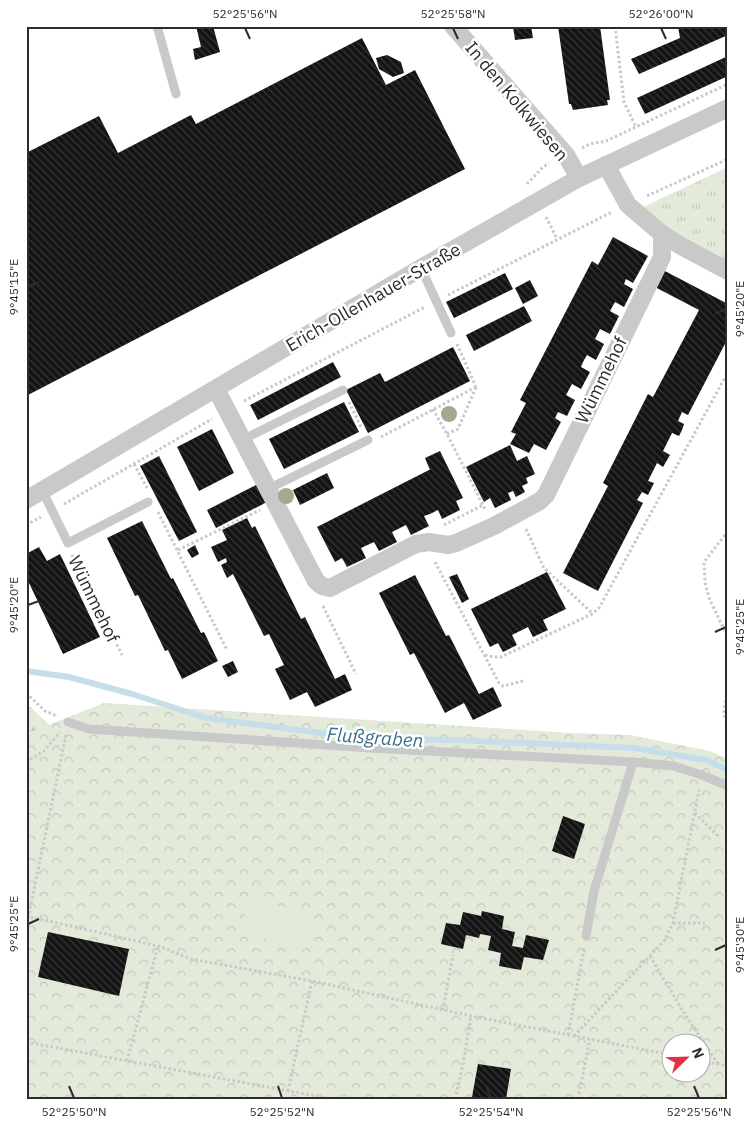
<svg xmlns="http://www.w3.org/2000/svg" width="754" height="1125" font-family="'IBM Plex Sans',sans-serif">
	<defs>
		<pattern id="grass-tufts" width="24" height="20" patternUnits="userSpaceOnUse" patternTransform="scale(1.25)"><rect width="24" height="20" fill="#e3eada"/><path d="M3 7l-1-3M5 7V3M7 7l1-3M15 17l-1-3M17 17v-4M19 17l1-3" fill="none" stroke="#c3c9bb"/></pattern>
		<pattern id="forest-firs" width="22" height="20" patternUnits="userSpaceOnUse" patternTransform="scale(1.25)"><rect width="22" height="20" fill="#e3eada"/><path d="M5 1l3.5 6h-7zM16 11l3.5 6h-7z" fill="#c3c9bb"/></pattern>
		<pattern id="park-crowns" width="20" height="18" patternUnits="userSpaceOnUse" patternTransform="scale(1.25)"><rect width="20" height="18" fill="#e3eada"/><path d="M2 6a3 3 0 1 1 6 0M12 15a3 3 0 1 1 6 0" fill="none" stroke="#c3c9bb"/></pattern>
		<pattern id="building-back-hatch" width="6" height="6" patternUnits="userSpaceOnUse" patternTransform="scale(1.25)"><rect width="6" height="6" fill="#131313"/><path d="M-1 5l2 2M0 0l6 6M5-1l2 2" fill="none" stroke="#363636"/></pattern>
	</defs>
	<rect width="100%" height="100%" fill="#fff"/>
	<polygon fill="url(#grass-tufts)" points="728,167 728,263 669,230 641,208"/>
	<polygon fill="url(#forest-firs)" points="26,703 49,725 26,734"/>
	<path fill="url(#park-crowns)" fill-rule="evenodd" d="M 104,703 L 571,733 L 630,735 L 710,751 L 728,759 L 728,1099 L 26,1099 L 26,734 ZM 672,1042 L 702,1042 L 702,1072 L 672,1072 Z"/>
	<polygon fill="#e3eada" points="250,898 314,916 305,950 240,931"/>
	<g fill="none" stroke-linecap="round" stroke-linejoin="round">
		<polyline stroke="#c5deea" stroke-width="6" points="26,671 69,677 132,694 206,718 367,739 457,740 634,748 706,760 728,770"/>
	</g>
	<g fill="url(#building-back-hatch)">
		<polygon points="196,26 213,26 220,52 195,60 193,49 201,47"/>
		<polygon points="513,26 531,26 533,38 515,40"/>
		<polygon points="558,26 600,26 610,100 607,100 608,105 573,110 571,104 569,104"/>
		<polygon points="678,26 728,26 728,35 639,74 631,59 680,38"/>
		<polygon points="362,38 386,85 415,70 465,169 26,396 26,153 99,116 118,153 191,115 196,124"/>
		<polygon points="387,55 401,62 404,73 393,77 379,69 376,58"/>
		<polygon points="728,56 728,76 645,114 637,98"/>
		<polygon points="613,237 648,256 633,283 626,279 624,284 633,289 624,307 615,302 610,311 619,316 610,334 600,329 595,339 604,344 596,360 587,355 583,362 581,367 590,372 581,389 572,384 566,395 575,400 567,416 558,412 555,418 561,422 546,450 534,444 529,453 510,444 516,434 511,432 526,403 520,400 592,261 598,265"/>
		<polygon points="661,269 728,304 728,338 688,415 682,412 678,421 684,424 682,430 679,436 672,433 663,451 670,455 663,467 657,463 648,481 654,483 648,495 642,492 637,500 643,503 598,591 563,573 608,486 603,483 648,394 653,397 699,310 653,286"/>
		<polygon points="505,273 513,289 454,318 446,302"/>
		<polygon points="530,280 538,296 523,304 515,288"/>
		<polygon points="524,306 532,321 474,351 466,335"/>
		<polygon points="453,347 470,381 368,433 346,390 380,373 385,382"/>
		<polygon points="333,362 341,377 258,420 250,405"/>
		<polygon points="344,402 359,432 284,469 269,439"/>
		<polygon points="212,429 234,473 199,491 177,447"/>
		<polygon points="510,445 517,461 527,456 535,474 526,478 528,483 522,486 525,492 516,497 513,491 508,493 511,500 495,508 490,498 484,502 466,467"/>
		<polygon points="440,451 463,498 456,501 460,510 442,519 438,510 430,514 424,516 429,526 411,535 406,525 392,532 397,542 379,551 374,542 361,548 366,558 347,567 342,558 335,562 317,527 429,470 430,470 425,458"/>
		<polygon points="159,456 197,532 179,541 140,466"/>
		<polygon points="327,473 334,488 300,505 293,490"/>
		<polygon points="258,484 267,502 216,528 207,510"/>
		<polygon points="247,518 252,528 255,526 301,619 305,617 335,679 345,674 352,690 315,707 307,692 290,700 275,669 284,665 269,634 264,636 233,574 227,578 221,565 227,562 226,558 218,562 211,547 227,540 222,530"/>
		<polygon points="142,521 171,579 173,578 201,633 204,632 218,661 182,679 168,650 165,651 138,595 135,596 107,538"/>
		<polygon points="195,545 199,554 192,558 187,550"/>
		<polygon points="39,547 47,561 60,554 100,637 63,654 29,583 26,584 26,554"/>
		<polygon points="547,572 566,609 543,620 548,630 533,637 528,627 512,635 517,645 503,652 498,643 490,647 471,609"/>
		<polygon points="457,574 469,599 462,603 449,577"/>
		<polygon points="415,575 446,636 449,635 479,694 493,687 502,706 473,720 464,703 445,713 414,653 410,655 379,593"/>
		<polygon points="233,661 238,672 228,677 222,666"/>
		<polygon points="563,816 585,824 574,859 552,851"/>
		<polygon points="482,911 504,916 502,929 515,932 512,946 523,948 526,935 549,940 543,960 524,957 521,970 499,966 501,953 488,950 491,936 480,934 479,938 466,935 463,949 441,944 446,923 460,925 463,912 481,916"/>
		<polygon points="48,932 129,949 119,996 38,977"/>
		<polygon points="478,1064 511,1069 506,1099 485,1099 472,1097"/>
	</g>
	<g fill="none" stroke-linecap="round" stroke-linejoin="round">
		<g stroke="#c9c9c9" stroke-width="3" stroke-dasharray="2.5 2.5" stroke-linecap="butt">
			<polyline points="615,26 624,102 636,127"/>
			<polyline points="582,148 590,144 606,141 728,84"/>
			<polyline points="527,184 543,167 549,163"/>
			<polyline points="647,196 728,159"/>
			<polyline points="546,217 557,239"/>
			<polyline points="448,295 612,212"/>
			<polyline points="457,344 476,387"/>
			<polyline points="244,401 425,307"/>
			<polyline points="349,402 361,427"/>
			<polyline points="433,409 447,434 486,511"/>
			<polyline points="447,434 458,429 476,387"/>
			<polyline points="381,437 476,387"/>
			<polyline points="134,464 147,488"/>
			<polyline points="64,504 212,419"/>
			<polyline points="158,512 227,650"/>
			<polyline points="26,525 41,517"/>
			<polyline points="444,525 483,505"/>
			<polyline points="526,529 544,568 592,613"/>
			<polyline points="728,531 704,562 705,582 709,598 728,638"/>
			<polyline points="178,550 260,510"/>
			<polyline points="72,555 122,655"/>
			<polyline points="435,562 499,683 503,686 523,681"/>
			<polyline points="323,606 356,674"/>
			<polyline points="485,655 493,657 501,657 592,614 599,608 728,372"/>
			<polyline points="26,693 45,711 57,716"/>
			<path d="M 728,696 C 723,706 722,714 728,724"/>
			<polyline points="26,762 44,751 60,732"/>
			<polyline points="695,813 720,838"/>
			<polyline points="26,916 158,946 191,959 312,981 471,1016 672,1055"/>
			<polyline points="673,923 705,923"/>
			<polyline points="26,928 66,735"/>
			<polyline points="650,956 684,1013 719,1065"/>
			<polyline points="443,1010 453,955"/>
			<polyline points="568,1035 584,949"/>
			<polyline points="574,1036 664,941 673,923 699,790"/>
			<polyline points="26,1042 332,1099"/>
			<polyline points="127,1061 158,946"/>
			<polyline points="702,1061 728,1066"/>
			<polyline points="288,1091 312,981"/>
			<polyline points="455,1099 463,1064 471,1016"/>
			<polyline points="578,1099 590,1039"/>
		</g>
		<g stroke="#c9c9c9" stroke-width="9">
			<polyline points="157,26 176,94"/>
			<polyline points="421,268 451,333"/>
			<polyline points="242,440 343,390"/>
			<polyline points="268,489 368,440"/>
			<polyline points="42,490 68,543 148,502"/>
			<polyline points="68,722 89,729 371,748 633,762 674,766 702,775 728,786"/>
			<polyline points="586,936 594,891 633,762"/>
		</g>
		<g stroke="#c9c9c9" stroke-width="18">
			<polyline points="453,26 566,155 579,178"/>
			<polyline points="606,165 628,205 662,234 681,246 728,271"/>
			<polyline points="216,389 316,581 322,586 330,588 416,544 429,542 448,545 456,543 494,526 540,501 546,495 662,257 662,234"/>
			<polyline points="26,500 421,268 579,178 728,108"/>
		</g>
	</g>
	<g fill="#9fab93">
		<circle cx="449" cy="414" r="8"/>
		<circle cx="286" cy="496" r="8"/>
	</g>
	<path fill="none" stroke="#2c2c2c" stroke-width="2" d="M 245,28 L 250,39M 453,28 L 458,39M 661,28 L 666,39M 28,287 L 39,282M 715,314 L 726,309M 28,605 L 39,601M 715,632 L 726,627M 28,924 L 39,919M 715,950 L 726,945M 69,1086 L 74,1098M 278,1086 L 282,1098M 486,1086 L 491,1098M 694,1086 L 699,1098"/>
	<g text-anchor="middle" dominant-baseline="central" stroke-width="5" stroke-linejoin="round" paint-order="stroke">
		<g font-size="18" fill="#2c2c2c" stroke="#fff">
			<text transform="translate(517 101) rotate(50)">In den Kolkwiesen</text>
			<text transform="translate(373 297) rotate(-30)">Erich-Ollenhauer-Straße</text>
			<text transform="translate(601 380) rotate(-64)">Wümmehof</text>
			<text transform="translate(94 599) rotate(64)">Wümmehof</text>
		</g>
		<g font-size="19" font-style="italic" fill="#3c718d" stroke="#fff">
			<text transform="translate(375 737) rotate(4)">Flußgraben</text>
		</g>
	</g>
	<rect width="754" height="1125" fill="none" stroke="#ffffff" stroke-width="55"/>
	<g transform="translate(686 1058) rotate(67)"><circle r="24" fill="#ffffff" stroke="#ababab"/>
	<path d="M0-4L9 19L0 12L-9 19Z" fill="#e42e43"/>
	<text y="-8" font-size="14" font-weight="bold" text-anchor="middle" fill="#2c2c2c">N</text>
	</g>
	<rect x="28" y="28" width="698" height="1070" fill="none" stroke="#2c2c2c" stroke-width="2"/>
	<g font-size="12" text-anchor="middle" fill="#2c2c2c">
		<text x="245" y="18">52°25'56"N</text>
		<text x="453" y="18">52°25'58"N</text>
		<text x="661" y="18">52°26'00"N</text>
		<text transform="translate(14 287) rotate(-90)" y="4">9°45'15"E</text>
		<text transform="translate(740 309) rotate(-90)" y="4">9°45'20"E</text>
		<text transform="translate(14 605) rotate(-90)" y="4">9°45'20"E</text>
		<text transform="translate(740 627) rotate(-90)" y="4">9°45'25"E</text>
		<text transform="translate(14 924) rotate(-90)" y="4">9°45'25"E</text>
		<text transform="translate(740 945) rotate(-90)" y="4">9°45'30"E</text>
		<text x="74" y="1116">52°25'50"N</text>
		<text x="282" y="1116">52°25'52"N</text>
		<text x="491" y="1116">52°25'54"N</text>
		<text x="699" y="1116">52°25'56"N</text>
	</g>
</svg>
